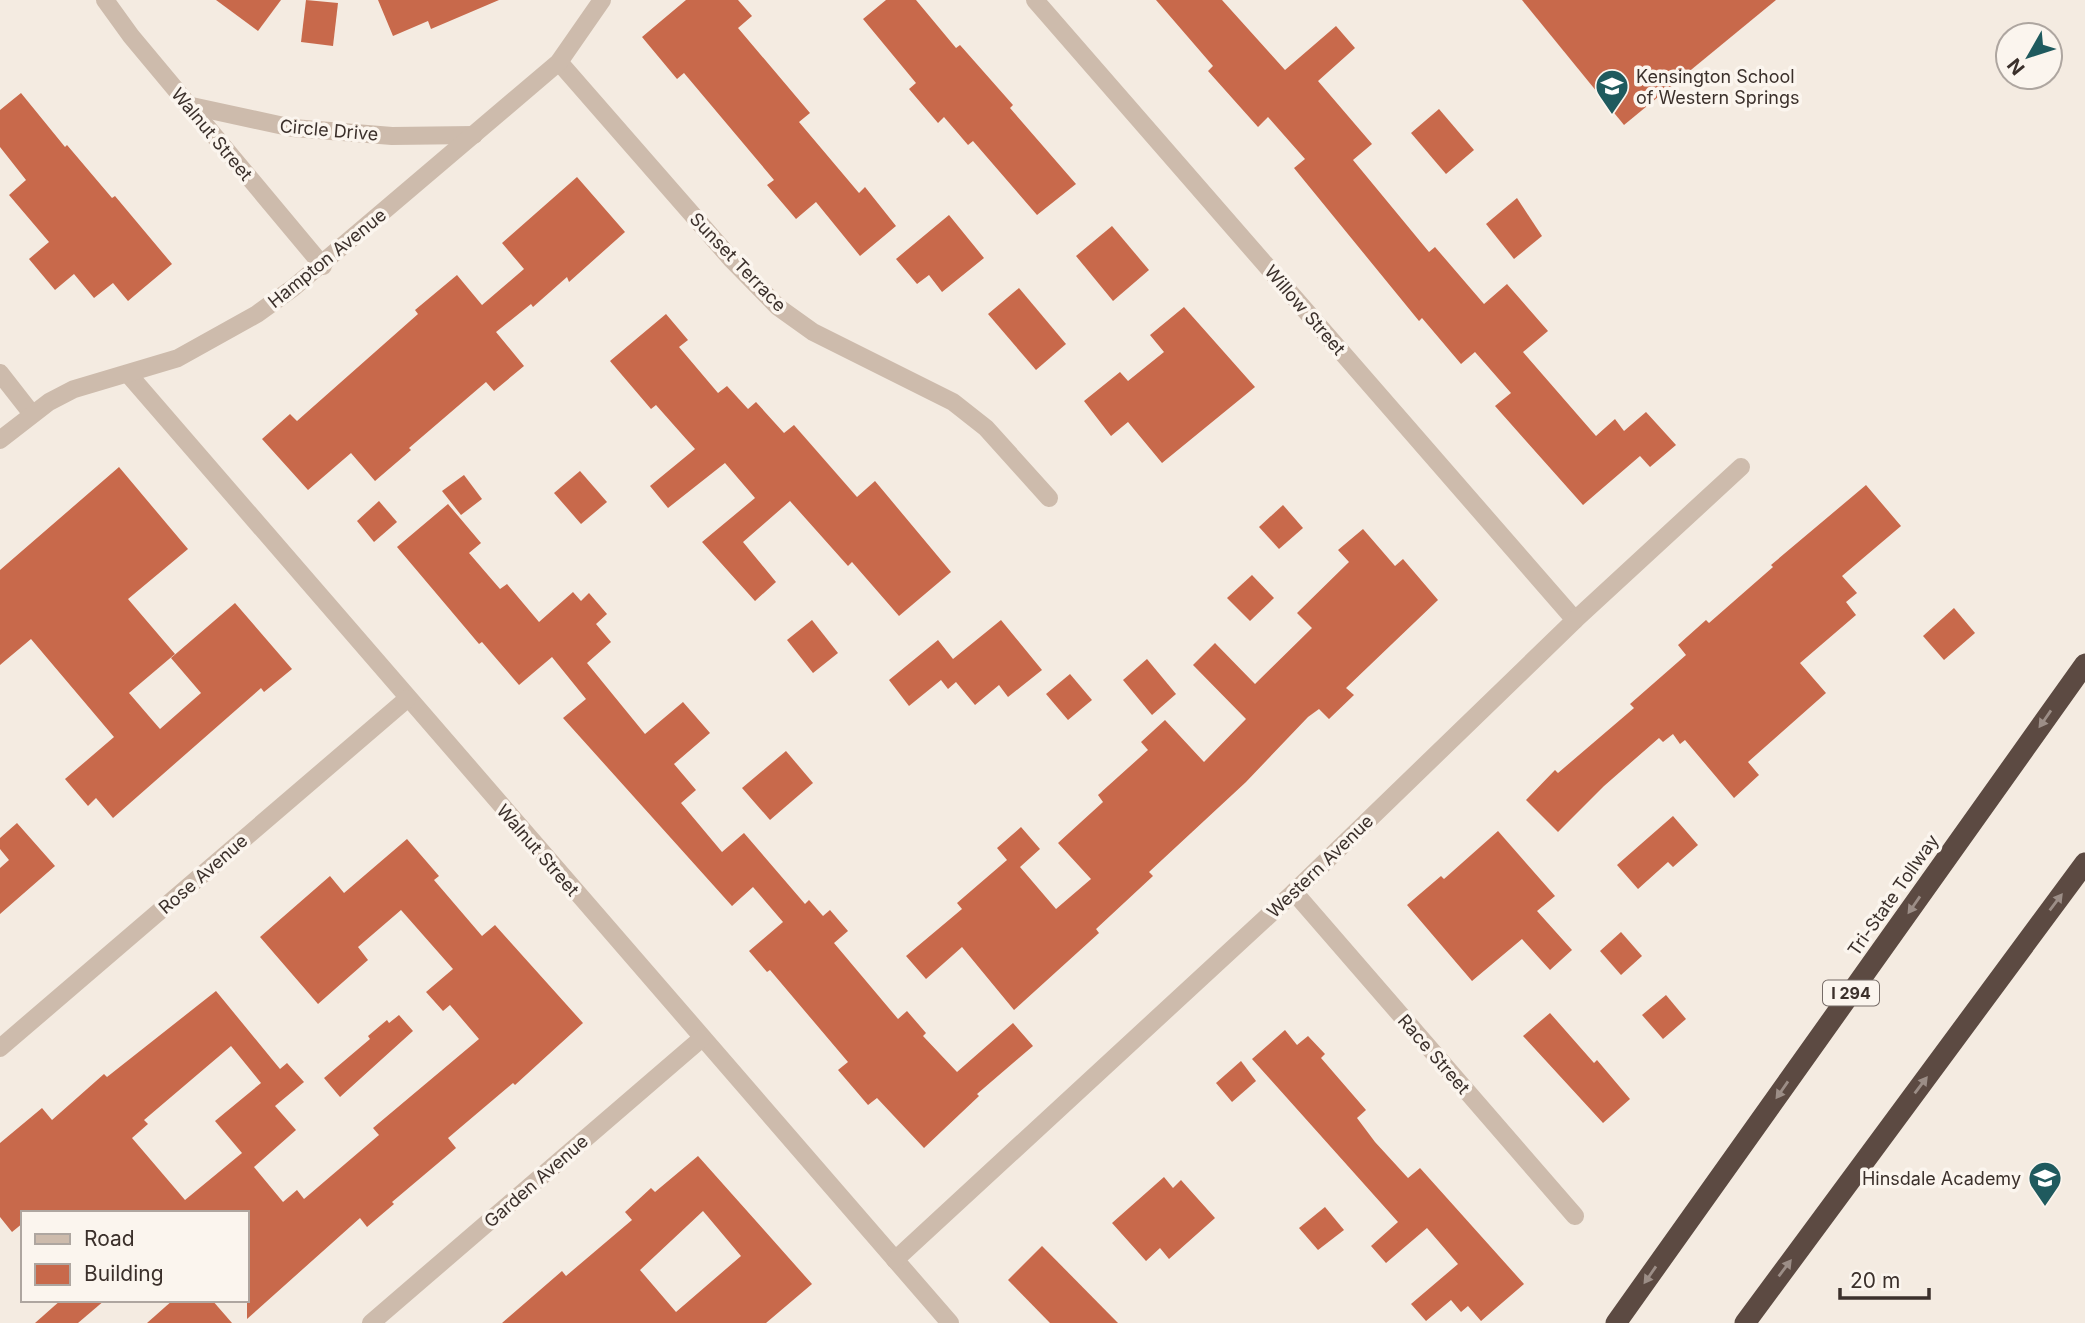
<svg xmlns="http://www.w3.org/2000/svg" width="2085" height="1323" font-family="Inter,sans-serif">
	<rect width="100%" height="100%" fill="#f4ebe1"/>
	<g fill="#c8694b" fill-rule="evenodd">
		<polygon points="216,0 281,0 258,31"/>
		<polygon points="306,0 338,3 333,46 301,42"/>
		<polygon points="378,0 499,0 431,29 428,21 393,36"/>
		<polygon points="686,0 738,0 752,16 738,28 810,113 799,122 859,193 865,187 896,226 860,256 816,202 796,219 767,185 774,180 684,73 677,79 642,37"/>
		<polygon points="886,0 916,0 956,48 960,45 1013,105 1010,108 1076,184 1037,215 973,141 968,145 944,117 938,123 909,89 916,83 863,19"/>
		<polygon points="1156,0 1222,0 1285,70 1336,26 1355,48 1318,81 1372,144 1353,160 1429,252 1435,247 1484,304 1507,284 1548,331 1523,352 1596,436 1615,419 1624,431 1646,412 1676,445 1650,467 1640,456 1583,505 1495,406 1511,393 1475,352 1461,364 1422,318 1419,321 1294,168 1305,159 1268,117 1258,127 1208,71 1213,66"/>
		<polygon points="1522,0 1776,0 1624,125"/>
		<polygon points="21,93 65,147 67,145 112,198 115,196 172,264 128,301 113,283 94,298 74,274 55,290 29,259 49,242 9,195 26,180 0,147 0,110"/>
		<polygon points="1439,109 1474,150 1446,174 1411,133"/>
		<polygon points="577,177 625,232 569,282 567,277 533,307 531,304 496,332 524,366 494,391 486,382 409,448 411,450 375,481 351,453 308,490 262,439 290,414 297,421 418,314 415,310 457,275 482,305 524,269 502,243"/>
		<polygon points="1517,198 1542,236 1514,259 1486,224"/>
		<polygon points="949,215 984,258 942,292 929,275 917,284 896,259"/>
		<polygon points="1112,226 1149,270 1113,301 1076,256"/>
		<polygon points="1019,288 1066,344 1036,370 988,314"/>
		<polygon points="1184,307 1255,387 1162,463 1128,422 1111,436 1084,401 1120,372 1128,381 1164,352 1150,335"/>
		<polygon points="666,314 688,340 679,347 718,393 727,386 748,409 756,402 784,433 794,425 857,497 875,481 951,572 899,616 852,562 848,566 790,501 743,542 776,582 755,601 702,542 755,498 725,463 668,508 650,486 695,449 656,405 651,409 610,361"/>
		<polygon points="119,467 188,549 128,599 175,654 129,693 160,729 201,693 171,658 235,603 292,669 264,692 261,688 113,818 96,798 88,806 65,779 114,737 31,639 0,665 0,570"/>
		<polygon points="580,471 607,502 581,524 554,493"/>
		<polygon points="464,475 482,499 461,515 442,491"/>
		<polygon points="1866,485 1901,526 1842,576 1857,593 1846,602 1856,615 1800,663 1826,693 1748,762 1759,775 1734,798 1685,740 1680,744 1673,734 1663,742 1659,738 1604,786 1558,832 1526,800 1555,770 1558,773 1634,708 1630,704 1686,655 1678,645 1706,620 1709,623 1773,567 1771,565"/>
		<polygon points="379,501 397,522 374,542 357,521"/>
		<polygon points="448,504 481,543 469,553 500,589 507,584 539,622 573,592 581,601 589,593 607,614 596,624 611,642 587,663 645,734 683,702 710,733 674,764 696,790 681,803 722,852 744,833 805,904 809,900 823,916 830,910 848,931 834,943 898,1019 907,1011 926,1033 923,1036 957,1072 1013,1023 1033,1046 977,1094 979,1096 924,1148 877,1098 868,1105 838,1070 848,1062 770,970 767,972 749,951 783,922 753,887 732,906 563,718 586,699 552,657 519,685 482,642 479,644 397,547"/>
		<polygon points="1283,505 1303,528 1279,549 1259,527"/>
		<polygon points="1363,529 1395,566 1403,559 1438,600 1346,688 1354,695 1329,719 1319,709 1308,717 1246,782 1149,872 1153,876 1096,929 1099,933 1014,1010 962,947 926,979 906,956 962,909 957,903 1007,860 997,848 1021,827 1040,849 1020,867 1056,909 1091,879 1058,843 1103,802 1098,795 1148,750 1141,742 1165,720 1204,762 1246,719 1193,665 1215,643 1255,684 1312,628 1297,613 1349,562 1338,550"/>
		<polygon points="1252,575 1274,598 1250,621 1227,598"/>
		<polygon points="1954,608 1975,633 1944,660 1923,636"/>
		<polygon points="812,620 838,653 813,673 787,640"/>
		<polygon points="1001,620 1042,670 1008,697 999,685 975,705 956,682 948,689 941,680 909,706 889,680 938,640 953,659"/>
		<polygon points="1147,659 1176,694 1152,715 1123,680"/>
		<polygon points="1070,674 1092,700 1068,720 1046,694"/>
		<polygon points="786,751 813,783 770,820 742,788"/>
		<polygon points="1673,816 1698,845 1673,867 1668,862 1638,889 1617,865"/>
		<polygon points="17,823 55,866 0,914 0,868 9,860 0,849 0,838"/>
		<polygon points="1498,831 1555,896 1537,911 1572,950 1550,970 1522,939 1472,981 1407,905 1441,876 1444,879"/>
		<path d="M 407,839 L 439,876 L 434,880 L 482,936 L 495,925 L 583,1023 L 515,1085 L 513,1083 L 448,1138 L 456,1148 L 392,1202 L 394,1204 L 367,1227 L 360,1218 L 247,1319 L 247,1213 L 23,1213 L 23,1223 L 12,1232 L 0,1217 L 0,1143 L 42,1108 L 52,1120 L 104,1074 L 107,1077 L 216,991 L 280,1069 L 287,1063 L 304,1082 L 275,1106 L 296,1130 L 254,1167 L 283,1202 L 297,1190 L 304,1199 L 379,1135 L 373,1128 L 479,1039 L 450,1005 L 443,1011 L 426,992 L 453,969 L 401,910 L 358,947 L 368,960 L 318,1004 L 260,937 L 330,876 L 344,893 ZM 231,1046 L 261,1083 L 215,1121 L 242,1153 L 185,1200 L 132,1138 L 148,1124 L 144,1120 Z"/>
		<polygon points="1621,932 1642,956 1621,975 1600,951"/>
		<polygon points="1666,995 1686,1019 1663,1039 1642,1015"/>
		<polygon points="1550,1013 1594,1063 1597,1060 1630,1099 1603,1123 1523,1036"/>
		<polygon points="399,1015 413,1031 340,1097 324,1078 370,1039 368,1036 387,1020 389,1023"/>
		<polygon points="1285,1030 1297,1045 1308,1036 1325,1054 1321,1058 1366,1110 1357,1118 1375,1142 1408,1178 1420,1168 1524,1284 1481,1321 1468,1306 1461,1312 1451,1300 1426,1321 1411,1304 1458,1264 1427,1228 1386,1263 1371,1246 1398,1222 1252,1059"/>
		<polygon points="1241,1061 1256,1081 1232,1102 1216,1083"/>
		<path d="M 698,1156 L 812,1284 L 766,1323 L 502,1323 L 562,1271 L 566,1276 L 632,1220 L 625,1212 L 651,1188 L 655,1192 ZM 703,1211 L 741,1256 L 676,1312 L 640,1270 Z"/>
		<polygon points="1164,1177 1173,1188 1181,1180 1215,1218 1169,1259 1160,1248 1146,1261 1112,1223"/>
		<polygon points="1325,1207 1344,1230 1318,1250 1299,1228"/>
		<polygon points="1042,1246 1118,1323 1050,1323 1008,1280"/>
		<polygon points="61,1300 105,1300 78,1323 35,1323"/>
		<polygon points="173,1300 212,1300 232,1323 147,1323"/>
	</g>
	<g fill="none" stroke-linecap="round" stroke-linejoin="round">
		<g stroke="#cdbbac" stroke-width="18">
			<polyline points="105,0 131,36 323,266"/>
			<polyline points="1035,0 1575,620"/>
			<polyline points="559,62 732,260 778,307 813,332 953,402 986,428 1049,498"/>
			<polyline points="187,105 293,128 392,136 474,135"/>
			<polyline points="0,373 32,414"/>
			<polyline points="129,375 950,1323"/>
			<polyline points="0,440 49,402 74,389 178,358 257,314 293,288 559,62 602,0"/>
			<polyline points="1294,892 1575,1216"/>
			<polyline points="0,1048 407,699"/>
			<polyline points="895,1260 1294,892 1575,620 1741,467"/>
			<polyline points="371,1323 701,1039"/>
		</g>
		<g stroke="#5c4a42" stroke-width="21">
			<polyline points="1616,1323 2085,664"/>
			<polyline points="1745,1323 2085,863"/>
		</g>
	</g>
	<defs><path id="oneway-solid" d="M-6-.8H1V-3.2L6.5 0L1 3.2V.8H-6Z" transform="scale(1.75)"/></defs>
	<g fill="#9c8e87">
		<use href="#oneway-solid" transform="translate(2045 719) rotate(125)"/>
		<use href="#oneway-solid" transform="translate(2056 902) rotate(-53)"/>
		<use href="#oneway-solid" transform="translate(1914 905) rotate(125)"/>
		<use href="#oneway-solid" transform="translate(1921 1085) rotate(-53)"/>
		<use href="#oneway-solid" transform="translate(1782 1090) rotate(125)"/>
		<use href="#oneway-solid" transform="translate(1785 1268) rotate(-53)"/>
		<use href="#oneway-solid" transform="translate(1650 1275) rotate(125)"/>
	</g>
	<defs>
		<symbol id="school-pin" viewBox="-11 -11 22 30"><path d="M0 17L-7.5 6A9.5 9.5 0 1 1 7.5 6Z" fill="#1f5a5e" stroke="#fbf5ee"/><path d="M0-5L7-2L0 1L-7-2ZM-4 1L0 2.5L4 1V4Q0 6-4 4Z" fill="#fff"/></symbol>
	</defs>
	<g fill-rule="evenodd">
		<use href="#school-pin" x="1593" y="67" width="38" height="52"/>
		<use href="#school-pin" x="2026" y="1159" width="38" height="52"/>
	</g>
	<g text-anchor="middle" dominant-baseline="central" stroke-width="7" stroke-linejoin="round" paint-order="stroke">
		<rect fill="#fbf5ee" stroke="#756b66" stroke-width="2" x="1823" y="980.5" width="56" height="25" rx="5"/>
		<g font-size="16" font-weight="bold" fill="#3b302b">
			<text x="1851" y="993">I 294</text>
		</g>
		<g font-size="18" fill="#3b302b" stroke="#fbf5ee" text-anchor="start">
			<text x="1636" y="76">Kensington School<tspan x="1636" dy="21">of Western Springs</tspan></text>
			<text x="2021" y="1178" text-anchor="end">Hinsdale Academy</text>
		</g>
		<g font-size="18" fill="#3b302b" stroke="#fbf5ee">
			<text transform="translate(329 130) rotate(5)">Circle Drive</text>
			<text transform="translate(212 134) rotate(50)">Walnut Street</text>
			<text transform="translate(327 258) rotate(-39)">Hampton Avenue</text>
			<text transform="translate(738 262) rotate(46)">Sunset Terrace</text>
			<text transform="translate(1305 310) rotate(49)">Willow Street</text>
			<text transform="translate(538 850) rotate(49)">Walnut Street</text>
			<text transform="translate(1320 866) rotate(-44)">Western Avenue</text>
			<text transform="translate(203 874) rotate(-41)">Rose Avenue</text>
			<text transform="translate(1893 895) rotate(-55)">Tri-State Tollway</text>
			<text transform="translate(1434 1054) rotate(49)">Race Street</text>
			<text transform="translate(536 1181) rotate(-41)">Garden Avenue</text>
		</g>
	</g>
	<rect x="21" y="1211" width="228" height="91" fill="#fbf5ee" stroke="#aea6a0" stroke-width="2"/>
	<rect x="35" y="1234" width="35" height="10" fill="#cdbbac" stroke="#aea6a0" stroke-width="2"/>
	<text x="84" y="1246" font-size="21" fill="#3b302b">Road</text>
	<rect x="35" y="1264" width="35" height="21" fill="#c8694b" stroke="#aea6a0" stroke-width="2"/>
	<text x="84" y="1281" font-size="21" fill="#3b302b">Building</text>
	<g transform="translate(2029 56) rotate(231)"><circle r="33" fill="#fbf5ee" stroke="#aea6a0" stroke-width="2"/>
	<path d="M0-5L12 26L0 18L-12 26Z" fill="#1f5a5e"/>
	<text y="-10" font-size="19" font-weight="bold" text-anchor="middle" fill="#3b302b">N</text>
	</g>
	<path d="M1840 1288v10h89v-10" fill="none" stroke="#3b302b" stroke-width="3.5"/>
	<text x="1850" y="1288" font-size="21" fill="#3b302b" stroke="#fbf5ee" stroke-width="5" paint-order="stroke">20 m</text>
</svg>
